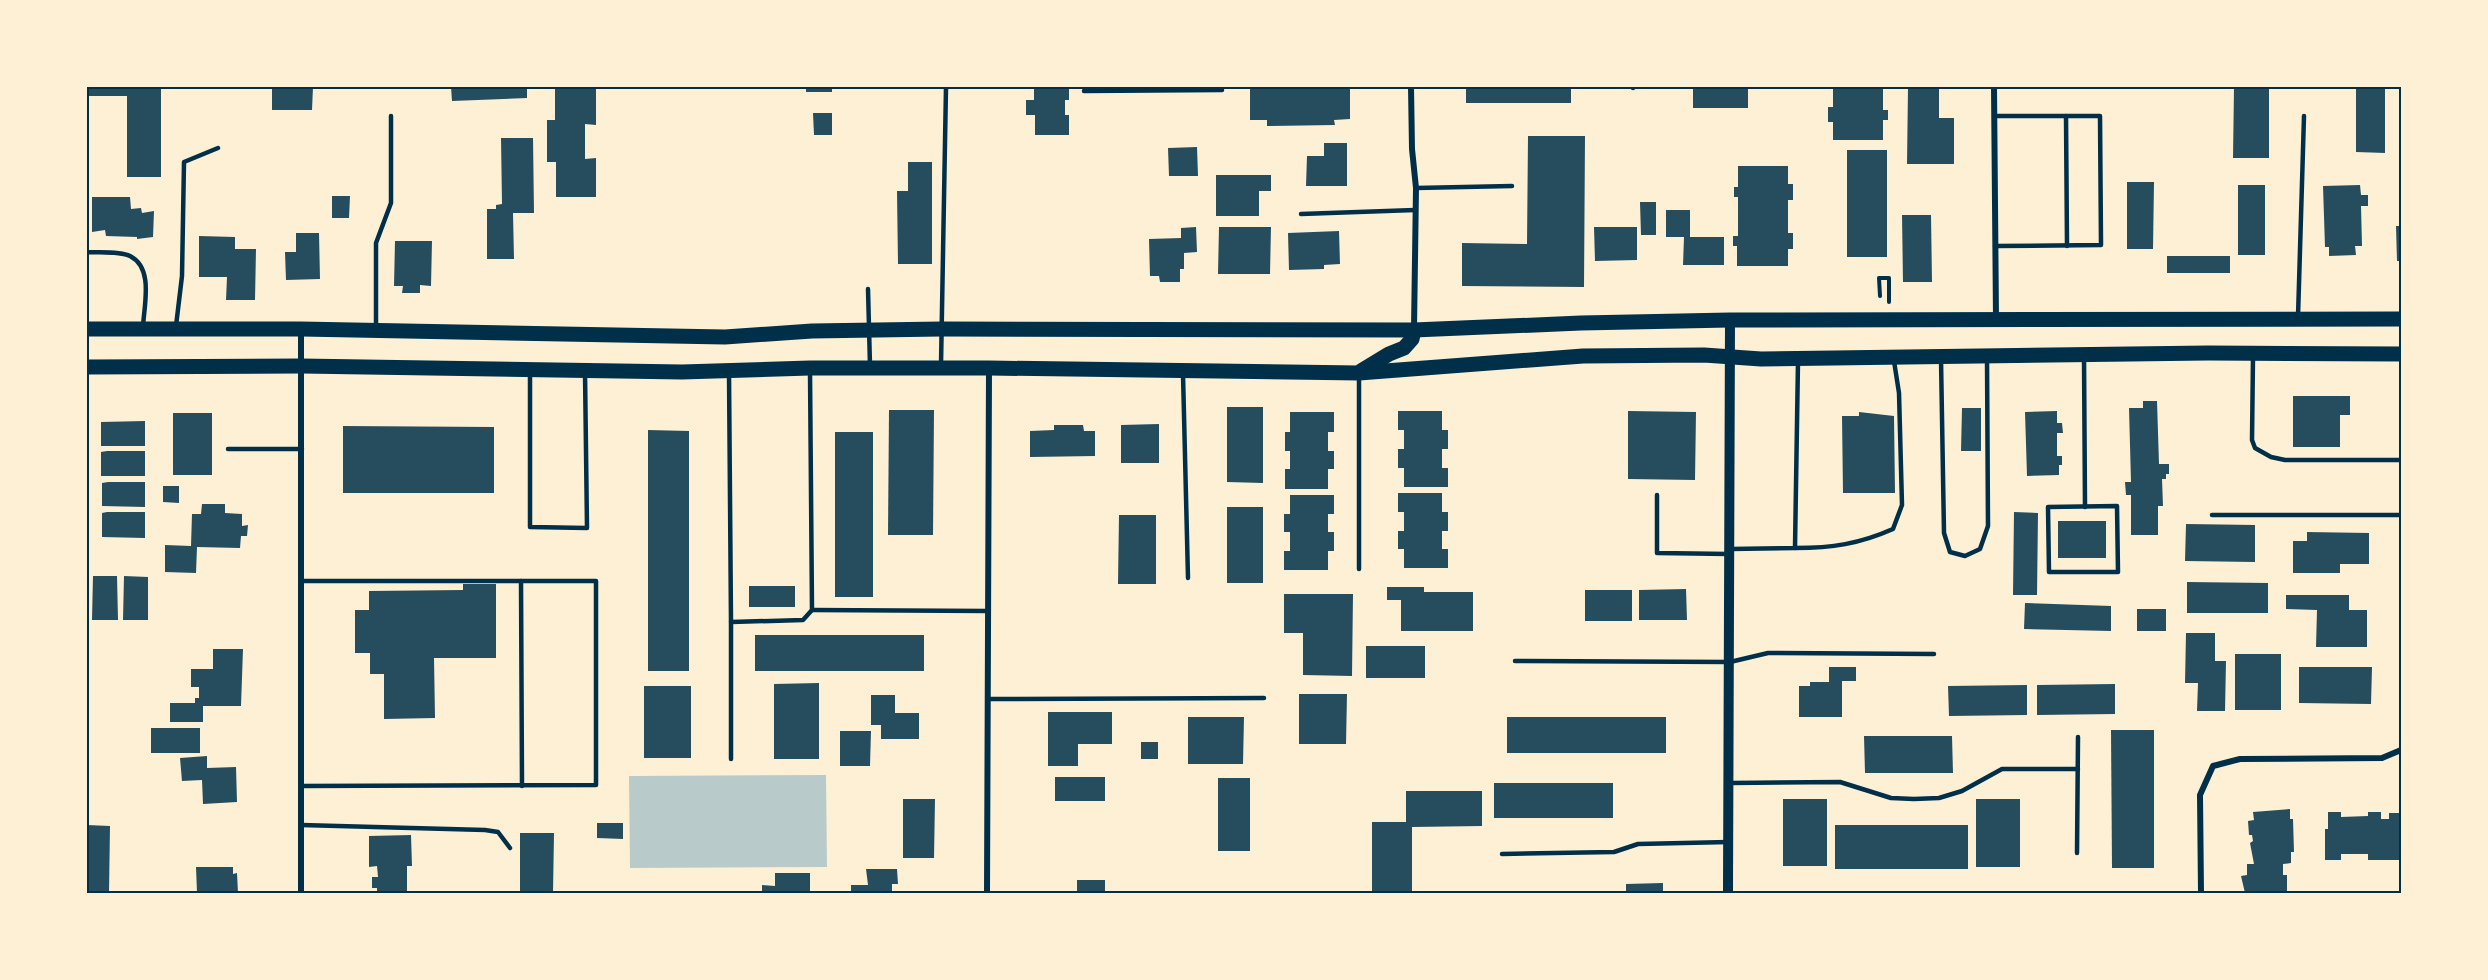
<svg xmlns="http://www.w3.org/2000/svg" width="2488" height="980" font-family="'PT Serif',serif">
	<rect width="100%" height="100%" fill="#fdf0d5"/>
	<polygon fill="#b9caca" points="826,775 827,867 630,868 629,776"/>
	<g fill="#264d5e">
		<polygon points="87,87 161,87 161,177 127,177 127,96 87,96"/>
		<polygon points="272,87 313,87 312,110 272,110"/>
		<polygon points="451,87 527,87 527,98 452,101"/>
		<polygon points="555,87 596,87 596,125 585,124 585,159 596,158 596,197 556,197 556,162 547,162 547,120 555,120"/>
		<rect x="806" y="87" width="26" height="5"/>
		<polygon points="1034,87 1069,87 1069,100 1065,100 1065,115 1069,115 1069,135 1035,135 1035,115 1026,115 1026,100 1034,100"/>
		<polygon points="1250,87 1350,87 1350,119 1334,120 1335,125 1267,126 1267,120 1250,120"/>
		<rect x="1466" y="87" width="105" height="16"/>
		<rect x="1693" y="87" width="55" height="21"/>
		<polygon points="1833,87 1883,87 1883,110 1888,110 1888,120 1883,120 1883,140 1833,140 1833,122 1828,122 1828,107 1833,107"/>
		<polygon points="1908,87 1939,87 1939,118 1954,118 1954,164 1907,164"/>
		<polygon points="2234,87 2269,87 2269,158 2233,158"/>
		<polygon points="2356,87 2385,87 2385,153 2356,152"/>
		<polygon points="813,113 832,113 832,135 814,135"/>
		<polygon points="1528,136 1585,136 1584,287 1462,286 1462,243 1527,244"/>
		<polygon points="501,138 533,138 534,213 513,213 514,259 487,259 487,209 496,209 496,205 502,204"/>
		<polygon points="1324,143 1347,143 1347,186 1306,186 1307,156 1324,156"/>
		<polygon points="1197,147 1198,176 1169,176 1168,148"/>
		<rect x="1847" y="150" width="40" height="107"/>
		<polygon points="908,162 932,162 932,264 898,264 897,191 908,191"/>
		<polygon points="1738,166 1788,166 1788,184 1793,184 1793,200 1788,200 1788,233 1793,233 1793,249 1788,249 1788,266 1737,266 1737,246 1733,246 1733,236 1738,236 1738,197 1734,197 1734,187 1738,187"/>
		<polygon points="1216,175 1271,175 1271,191 1259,191 1259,216 1216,216"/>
		<polygon points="2127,182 2154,182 2153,249 2127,249"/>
		<rect x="2238" y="185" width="27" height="70"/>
		<polygon points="2360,185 2361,195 2368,195 2368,206 2361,206 2362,246 2355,246 2356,255 2329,256 2329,247 2325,247 2323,186"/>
		<polygon points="332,196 350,196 349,218 332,218"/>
		<polygon points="92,197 130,197 131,209 141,208 142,213 154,211 153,237 137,239 137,237 106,236 105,230 92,232"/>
		<polygon points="1640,202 1656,202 1656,235 1641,235"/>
		<polygon points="1666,210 1690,210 1690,237 1724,237 1724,265 1683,265 1684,237 1666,237"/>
		<polygon points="1902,215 1931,215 1932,282 1903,282"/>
		<polygon points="2396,226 2401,226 2401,261 2397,261"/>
		<polygon points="1196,227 1197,252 1184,253 1184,269 1180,269 1180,282 1160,282 1159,276 1150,276 1149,239 1181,238 1181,228"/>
		<polygon points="1219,227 1271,227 1270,274 1218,274"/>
		<polygon points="1594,227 1637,227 1637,260 1595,261"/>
		<polygon points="1339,231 1340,264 1324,265 1324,269 1289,270 1288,233"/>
		<polygon points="296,233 319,233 320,279 286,280 285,252 296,252"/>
		<polygon points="199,236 235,237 235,249 256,249 255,300 226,300 227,277 199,277"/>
		<polygon points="395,241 432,241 431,286 420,285 420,293 402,293 403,286 394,286"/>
		<rect x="2167" y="256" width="63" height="17"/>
		<polygon points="2293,396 2350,396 2350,415 2340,415 2340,447 2293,447"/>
		<polygon points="2143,401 2157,401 2159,464 2169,464 2169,474 2166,474 2166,479 2162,479 2163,506 2158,506 2158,535 2131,535 2131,495 2126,495 2125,482 2131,482 2129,408 2143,408"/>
		<polygon points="1227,407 1263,407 1263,483 1227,482"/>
		<polygon points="1962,408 1981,408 1981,451 1961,451"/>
		<polygon points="889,410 934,410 933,535 888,535"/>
		<polygon points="1398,411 1442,411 1442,430 1448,430 1448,449 1442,449 1442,468 1448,468 1448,487 1404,487 1404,468 1398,468 1398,449 1404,449 1404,430 1398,430"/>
		<polygon points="1628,411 1696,412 1695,480 1628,479"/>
		<polygon points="2057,411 2057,423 2062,423 2063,433 2057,433 2057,456 2062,456 2062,465 2059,465 2059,475 2027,476 2025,412"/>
		<polygon points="1290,412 1334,412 1334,432 1328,432 1328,451 1334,451 1334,469 1328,469 1328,489 1285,489 1285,469 1290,469 1290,451 1285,451 1285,432 1290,432"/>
		<polygon points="1859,412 1894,416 1895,493 1843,493 1842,416 1859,416"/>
		<rect x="173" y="413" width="39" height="62"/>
		<polygon points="145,421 145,446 101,446 101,422"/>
		<polygon points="1159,424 1159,463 1121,463 1121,425"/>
		<polygon points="1054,425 1083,425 1084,431 1095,431 1095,456 1030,457 1030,431 1054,430"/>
		<polygon points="343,426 494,427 494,493 343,493"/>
		<polygon points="648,430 689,431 689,671 648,671"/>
		<rect x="835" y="432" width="38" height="165"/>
		<polygon points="107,451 145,451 145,476 101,476 101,452"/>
		<polygon points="108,482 145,482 145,507 102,506 102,483"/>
		<polygon points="163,486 179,486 179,503 163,502"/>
		<polygon points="1398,493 1442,493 1442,512 1448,512 1448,531 1442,531 1442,549 1448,549 1448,568 1404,568 1404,549 1398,549 1398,531 1404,531 1404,512 1398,512"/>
		<polygon points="1290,495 1334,495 1334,514 1328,514 1328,532 1334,532 1334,551 1328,551 1328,570 1284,570 1284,551 1290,551 1290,532 1284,532 1284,514 1290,514"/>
		<polygon points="202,504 225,504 225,513 242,514 242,526 248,525 247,536 241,536 240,548 197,547 196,573 165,572 165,545 191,546 192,514 201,514"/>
		<rect x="1227" y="507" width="36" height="76"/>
		<polygon points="107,512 145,512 145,538 102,537 102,513"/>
		<polygon points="2014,512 2038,513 2037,595 2013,595"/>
		<polygon points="1119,515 1156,515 1156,584 1118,584"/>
		<rect x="2058" y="521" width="48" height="37"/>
		<polygon points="2186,524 2255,525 2255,562 2185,561"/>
		<polygon points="2307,532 2369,533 2369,564 2340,564 2340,573 2293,573 2293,541 2307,541"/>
		<polygon points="93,576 117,576 118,620 92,620"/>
		<polygon points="124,576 148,577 148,620 123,620"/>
		<polygon points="2187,582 2268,583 2268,613 2187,613"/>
		<polygon points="463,584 496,584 496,658 434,658 435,718 384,719 384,674 370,674 370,653 355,653 355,610 369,610 369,591 463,590"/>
		<rect x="749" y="586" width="46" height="21"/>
		<polygon points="1387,587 1424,587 1424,592 1473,592 1473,631 1401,631 1401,600 1387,600"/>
		<polygon points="1686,589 1687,620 1639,620 1639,590"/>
		<rect x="1585" y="590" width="47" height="31"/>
		<polygon points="1284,594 1353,594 1352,676 1303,675 1303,633 1284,633"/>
		<polygon points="2286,595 2349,595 2349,610 2367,610 2367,647 2316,647 2317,610 2286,609"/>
		<polygon points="2025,603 2111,606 2111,631 2024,629"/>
		<rect x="2137" y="609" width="29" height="22"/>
		<polygon points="2186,633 2215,633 2215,661 2226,661 2225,711 2197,711 2198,683 2185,683"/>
		<rect x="755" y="635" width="169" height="36"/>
		<rect x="1366" y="646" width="59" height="32"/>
		<polygon points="213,649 243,649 241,706 203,706 203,722 170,722 170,703 195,703 195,698 199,698 199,687 191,687 191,669 213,669"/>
		<rect x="2235" y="654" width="46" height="56"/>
		<polygon points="1829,667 1856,667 1856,681 1842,681 1842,717 1799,717 1799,686 1810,686 1810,682 1829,682"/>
		<polygon points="2299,667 2372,667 2371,704 2299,703"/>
		<polygon points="819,683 819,759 774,759 774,684"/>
		<polygon points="2115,684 2115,714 2037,715 2037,685"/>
		<polygon points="2027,685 2027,715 1949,716 1948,686"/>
		<rect x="644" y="686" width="47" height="72"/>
		<polygon points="1299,694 1347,694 1346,744 1299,744"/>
		<polygon points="871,695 895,695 895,713 919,713 919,739 881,739 881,725 871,725"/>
		<polygon points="1048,712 1112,712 1112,744 1078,744 1078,766 1048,766"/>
		<polygon points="1188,717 1244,717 1243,764 1188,764"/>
		<rect x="1507" y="717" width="159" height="36"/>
		<rect x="151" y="728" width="49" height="25"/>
		<polygon points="2111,730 2154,730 2154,868 2112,868"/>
		<polygon points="840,731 871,731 870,766 840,766"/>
		<polygon points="1864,736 1952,736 1953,773 1865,773"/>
		<rect x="1141" y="742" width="17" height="17"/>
		<polygon points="207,756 207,768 236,767 237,802 203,804 202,780 182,781 180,758"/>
		<rect x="1055" y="777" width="50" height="24"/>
		<rect x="1218" y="778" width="32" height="73"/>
		<rect x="1494" y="783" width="119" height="35"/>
		<polygon points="1406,791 1482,791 1482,826 1412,827 1412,893 1372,893 1372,822 1406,822"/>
		<polygon points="903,799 935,799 934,858 903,858"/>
		<rect x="1783" y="799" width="44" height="67"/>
		<rect x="1976" y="799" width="44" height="68"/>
		<polygon points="2290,809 2290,819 2293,819 2294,852 2291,852 2291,863 2283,864 2283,875 2287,875 2287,893 2245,893 2241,876 2247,875 2247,864 2254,864 2250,843 2253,841 2252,835 2249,835 2248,821 2254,820 2253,812"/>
		<polygon points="2328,812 2341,812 2341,817 2368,816 2368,812 2381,812 2381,819 2389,819 2389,813 2401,813 2401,860 2368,860 2368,854 2341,854 2341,860 2325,860 2325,829 2328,829"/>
		<polygon points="597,823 623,823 623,839 597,838"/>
		<polygon points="87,825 110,826 109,893 87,893"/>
		<rect x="1835" y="825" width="133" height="44"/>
		<polygon points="520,833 554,833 553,893 520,893"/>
		<polygon points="411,835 412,866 407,866 407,893 377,893 377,888 372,888 372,877 378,877 377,866 369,867 369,836"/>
		<polygon points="196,867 233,867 233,874 237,873 238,893 197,893"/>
		<polygon points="866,869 897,869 898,884 892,884 892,893 851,893 851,885 868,885"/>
		<polygon points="775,873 810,873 810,893 762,893 762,885 775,886"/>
		<rect x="1077" y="880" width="28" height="13"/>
		<polygon points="1663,883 1663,893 1626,893 1626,884"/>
	</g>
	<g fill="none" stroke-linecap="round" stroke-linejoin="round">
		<polyline stroke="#003049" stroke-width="4" points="1880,296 1879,278 1889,278 1889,302"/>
		<g stroke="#003049" stroke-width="4.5">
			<polyline points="1633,87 1633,88"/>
			<polyline points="1084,91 1222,90"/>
			<polyline points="1994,116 2100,116 2101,245 1995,246"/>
			<polyline points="2066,116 2067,246"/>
			<polyline points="1416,188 1512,186"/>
			<polyline points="1301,214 1415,210"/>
			<path d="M 87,252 C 99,253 119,251 130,256 C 154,268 144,305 143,327"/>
			<polyline points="868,289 870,366"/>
			<polyline points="2298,317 2304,116"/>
			<polyline points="176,326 182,276 184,162 218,148"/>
			<polyline points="376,328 376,243 391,203 391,116"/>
			<polyline points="2084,357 2085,507"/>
			<polyline points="2253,357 2252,440 2255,448 2271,457 2285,460 2401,460"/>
			<polyline points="1941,359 1944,533 1950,552 1965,556 1980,549 1988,526 1987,358"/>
			<polyline points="941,365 946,87"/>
			<polyline points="530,372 530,527 587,528 585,372"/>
			<polyline points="729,373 731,622 803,620 812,610 810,371"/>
			<polyline points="1183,374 1188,578"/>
			<polyline points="1359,375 1359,569"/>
			<polyline points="228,449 302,449"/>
			<polyline points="1657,495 1657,553 1729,554"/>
			<polygon points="2117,506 2118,572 2049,572 2048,507"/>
			<polyline points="2212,515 2401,515"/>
			<path d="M 1795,548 C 1832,548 1859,544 1893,529 L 1902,505 L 1899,393 L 1894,361"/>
			<polyline points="1730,549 1795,548 1798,361"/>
			<polyline points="521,581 522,786"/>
			<polyline points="812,610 988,611"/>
			<polyline points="731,622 731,759"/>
			<polyline points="1515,661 1730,662 1768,653 1934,654"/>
			<polyline points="988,699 1264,698"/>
			<polyline points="1730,783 1840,782 1891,798 1914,799 1939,798 1962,791 2002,769 2078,769"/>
			<polyline points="301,786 596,785 596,581 301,581"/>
			<polyline points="301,825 485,830 498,832 510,848"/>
			<polyline points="2077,853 2078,737"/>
			<polyline points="1502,854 1614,852 1638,844 1729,842"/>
		</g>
		<g stroke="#003049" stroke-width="6">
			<polyline points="1411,87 1412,149 1416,188 1414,329"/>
			<polyline points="1994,87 1996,319"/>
			<polyline points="301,893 301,330"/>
			<polyline points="987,893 989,369"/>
			<polyline points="2201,893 2200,795 2213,766 2240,759 2382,758 2401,750"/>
		</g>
		<polyline stroke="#003049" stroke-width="10" points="1728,893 1730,320"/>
		<g stroke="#003049" stroke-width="15">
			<polyline points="87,329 301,329 725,337 812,331 941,329 1414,330 1581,323 1730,320 2401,319"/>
			<polyline points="87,367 301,366 682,372 810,368 989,368 1359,373 1583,356 1704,355 1761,359 2208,353 2401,354"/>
			<polyline points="1361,371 1389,354 1404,348 1412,339 1414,330"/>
		</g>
	</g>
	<rect width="2488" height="980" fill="none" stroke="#fdf0d5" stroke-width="177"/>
	<rect x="88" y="88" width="2312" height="804" fill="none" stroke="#003049" stroke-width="2"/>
</svg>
